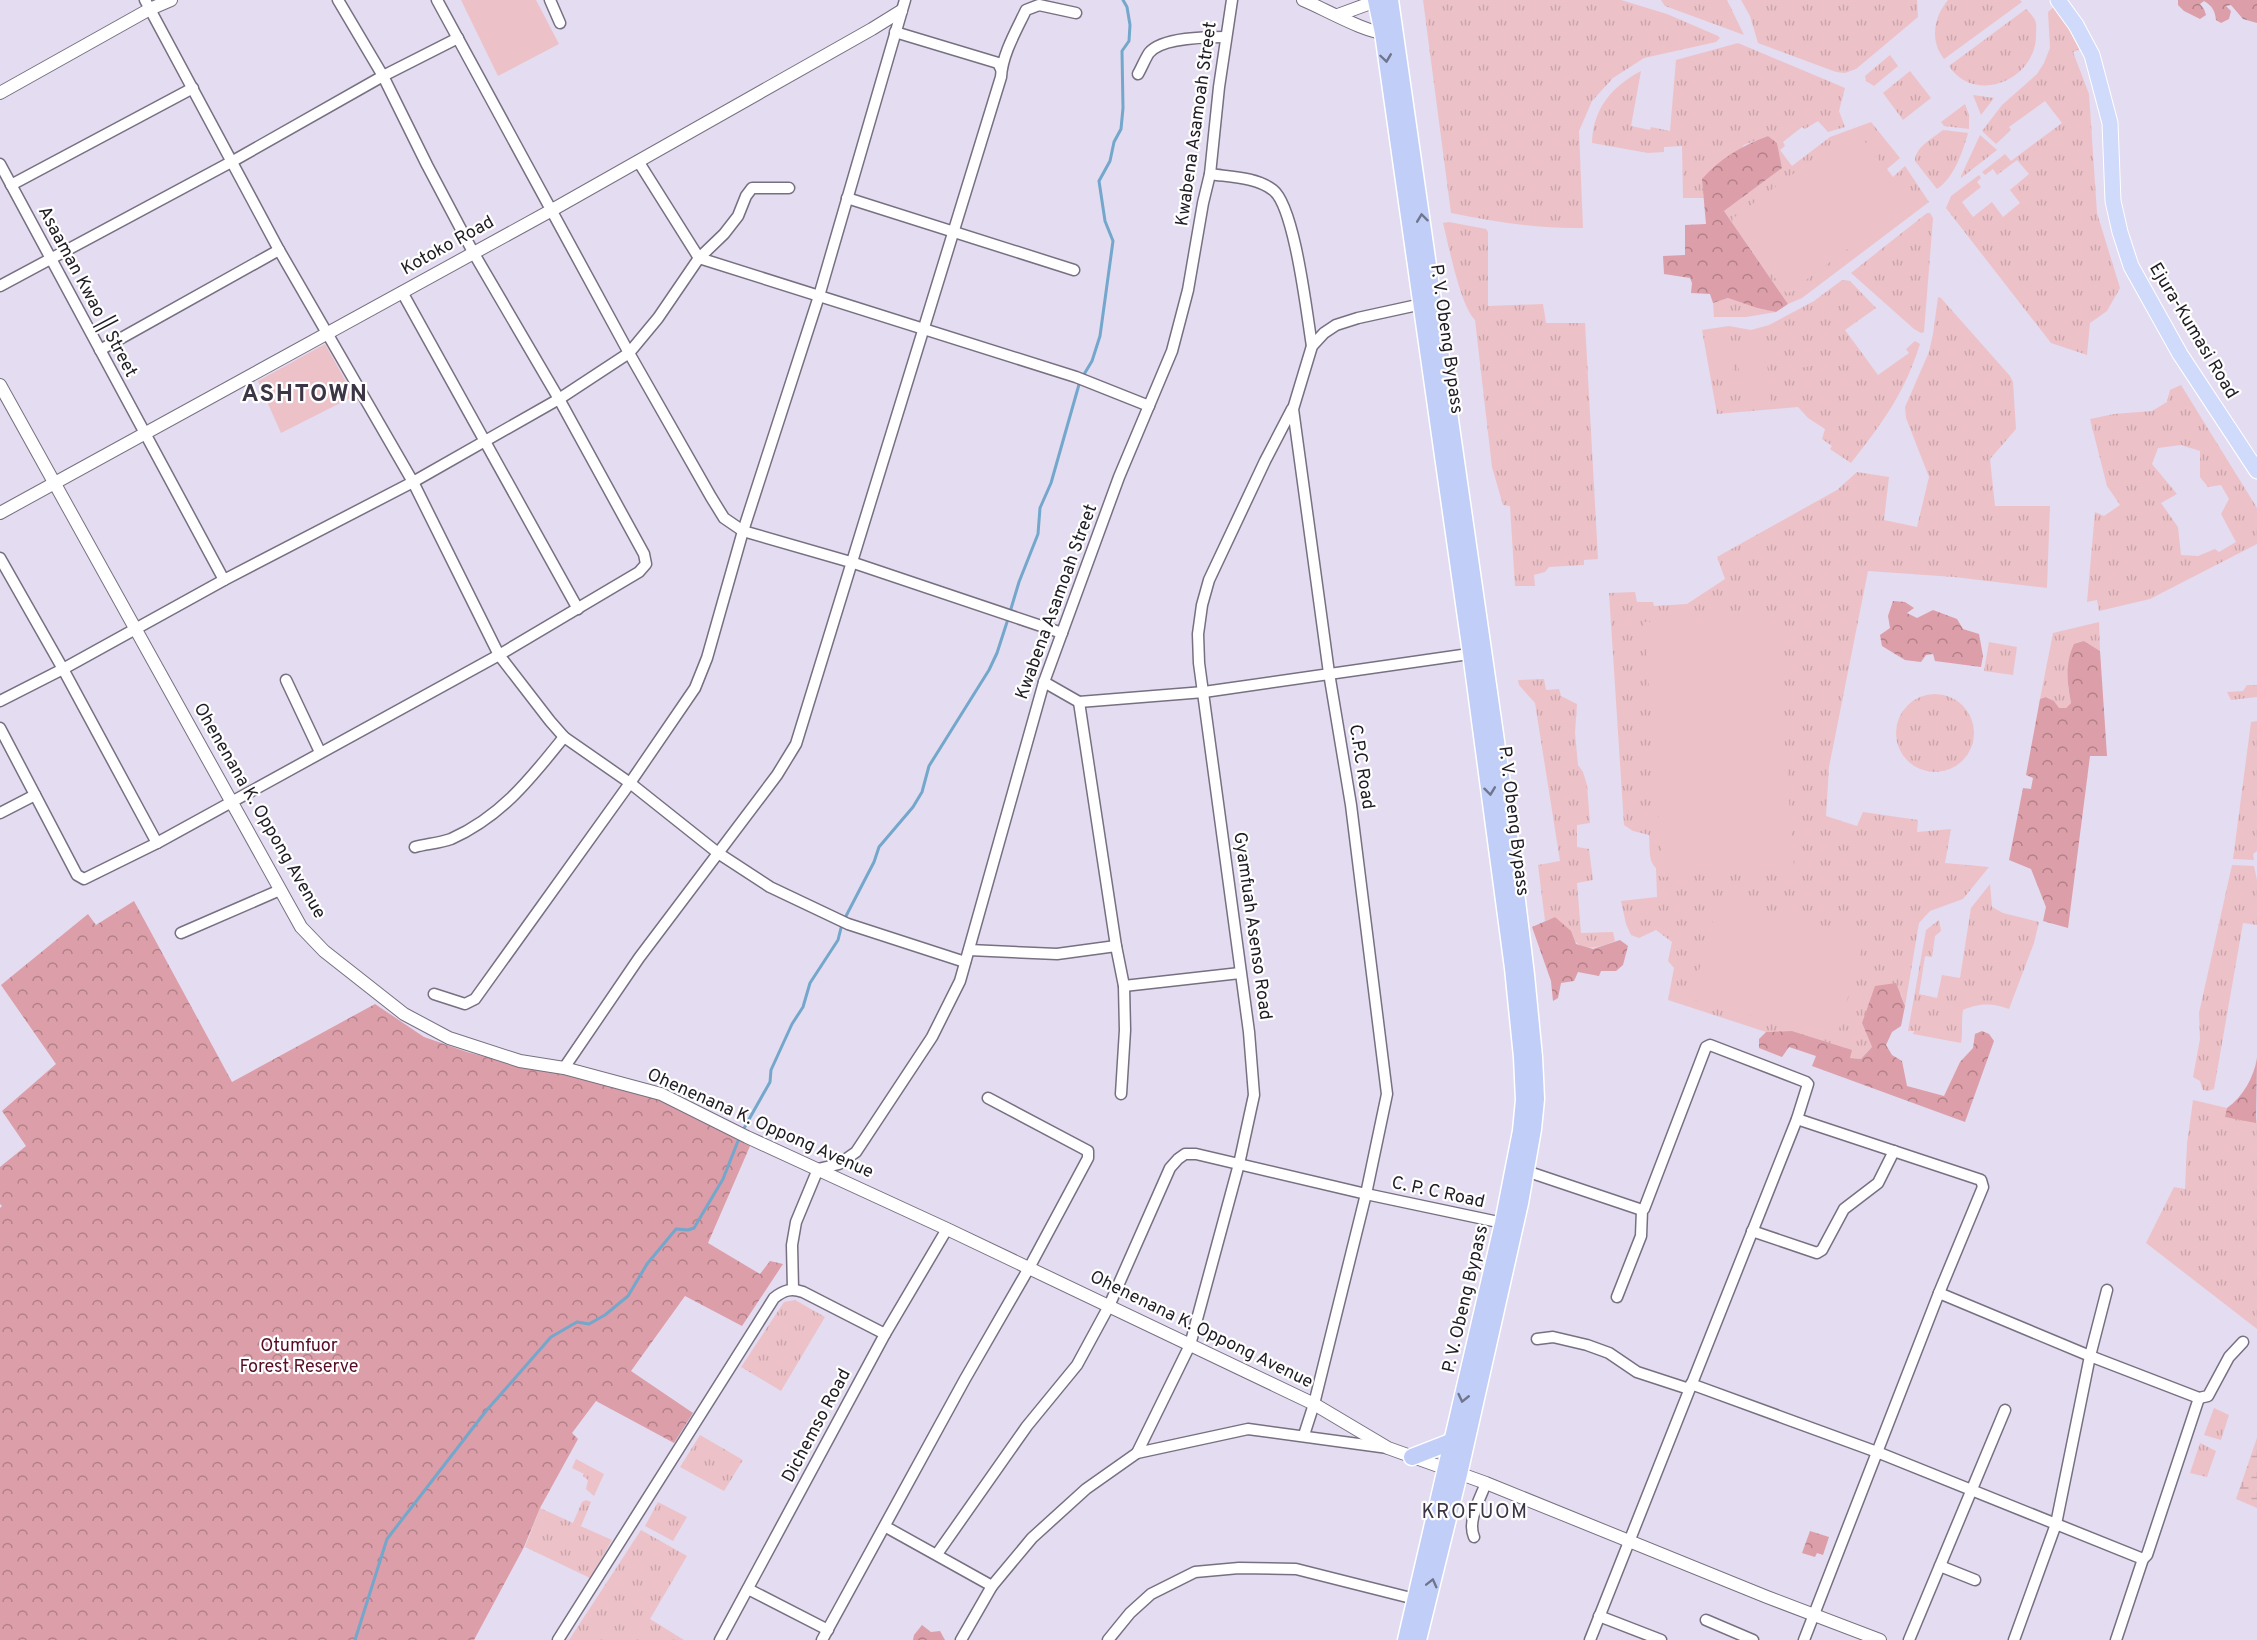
<svg xmlns="http://www.w3.org/2000/svg" width="2257" height="1640" font-family="Overpass,sans-serif">
	<defs>
		<pattern id="grass-tufts" width="24" height="20" patternUnits="userSpaceOnUse" patternTransform="scale(1.5)"><rect width="24" height="20" fill="#ecc2c8"/><path d="M3 7l-1-3M5 7V3M7 7l1-3M15 17l-1-3M17 17v-4M19 17l1-3" fill="none" stroke="#caa6ac"/></pattern>
		<pattern id="forest-crowns" width="20" height="18" patternUnits="userSpaceOnUse" patternTransform="scale(1.5)"><rect width="20" height="18" fill="#dc9ea8"/><path d="M2 6a3 3 0 1 1 6 0M12 15a3 3 0 1 1 6 0" fill="none" stroke="#b28088"/></pattern>
		<pattern id="wetland-marsh" width="20" height="14" patternUnits="userSpaceOnUse" patternTransform="scale(1.5)"><rect width="20" height="14" fill="#ecc2c8"/><path d="M1 5h8M5 5V1M11 12h8M15 12V8" fill="none" stroke="#caa6ac"/></pattern>
	</defs>
	<rect width="100%" height="100%" fill="#e4dcf0"/>
	<g fill="url(#grass-tufts)" fill-rule="evenodd">
		<path d="M 1423,0 L 1621,0 L 1667,14 L 1718,36 L 1720,38 L 1716,42 L 1644,58 L 1613,78 L 1592,101 L 1579,131 L 1583,228 C 1538,229 1496,222 1451,213 Z"/>
		<polygon points="1661,0 1727,0 1744,35 1665,6"/>
		<polygon points="1741,0 1917,0 1918,17 1856,69 1845,73 1836,72 1758,43 1750,16"/>
		<path d="M 1948,0 L 2020,0 L 2022,2 L 1944,59 C 1930,41 1933,18 1948,0 Z"/>
		<polygon points="2056,5 2083,48 2073,52 2089,94 2097,213 2120,288 2107,311 2090,323 2087,355 2051,343 1946,208 1951,196 1979,175 1981,178 1977,182 1981,187 1962,202 1973,217 1992,202 2003,217 2020,203 2010,190 2029,174 2017,160 1997,175 1993,169 1985,175 1982,172 2005,154 2011,161 2062,123 2045,101 2009,127 2011,130 1996,144 1982,131 2002,105 2037,74 2044,63 2050,48 2048,12"/>
		<path d="M 2026,9 C 2029,12 2033,16 2035,20 C 2037,24 2036,29 2036,33 C 2038,79 1975,106 1949,66 Z"/>
		<path d="M 1738,43 L 1845,88 L 1839,111 L 1845,127 L 1828,132 L 1818,121 L 1805,129 L 1802,127 L 1783,142 L 1785,146 L 1780,150 L 1792,166 L 1830,137 L 1871,122 L 1900,158 L 1887,169 L 1893,177 L 1905,166 L 1929,202 L 1802,298 L 1788,304 L 1724,211 L 1782,168 L 1777,143 L 1768,136 L 1744,145 L 1703,195 L 1705,198 L 1683,198 L 1682,146 L 1664,147 L 1664,152 L 1648,153 L 1592,143 C 1593,109 1611,87 1641,71 L 1631,126 L 1650,130 L 1651,127 L 1670,131 L 1676,60 Z"/>
		<polygon points="1890,55 1898,66 1874,86 1866,81 1865,76"/>
		<polygon points="1910,71 1931,98 1903,120 1883,93"/>
		<polygon points="1973,95 1994,98 1981,115"/>
		<polygon points="1965,104 1969,115 1969,129 1944,126 1941,122"/>
		<path d="M 1943,130 L 1968,133 C 1963,151 1954,178 1937,189 L 1915,161 C 1915,147 1933,138 1943,130 Z"/>
		<polygon points="1980,135 1997,150 1961,178 1961,176"/>
		<polygon points="1927,213 1930,213 1933,218 1924,332 1921,333 1914,329 1851,273"/>
		<path d="M 1449,222 L 1486,229 L 1488,232 L 1488,306 L 1543,304 L 1546,323 L 1585,323 L 1598,559 L 1584,560 L 1584,565 L 1549,567 L 1545,572 L 1534,575 L 1535,586 L 1515,586 L 1510,506 L 1503,505 L 1492,467 L 1475,320 C 1460,305 1449,246 1443,223 Z"/>
		<path d="M 1842,280 L 1850,281 L 1876,308 L 1845,330 L 1878,375 L 1909,353 L 1906,349 L 1915,341 L 1920,344 C 1904,394 1883,422 1851,463 L 1830,449 L 1832,446 L 1822,439 L 1825,429 L 1808,418 L 1798,407 L 1717,414 L 1702,330 L 1729,326 L 1751,330 L 1769,325 L 1814,301 Z"/>
		<path d="M 1938,297 L 1941,298 L 2010,376 L 2013,382 L 2016,429 L 1990,459 L 1995,506 L 2050,506 L 2047,588 L 1954,577 L 1868,571 L 1829,767 L 1826,816 L 1857,826 L 1863,812 L 1918,820 L 1917,832 L 1951,829 L 1945,863 L 1989,867 L 1963,899 L 1930,911 L 1919,923 L 1905,1006 L 1901,994 L 1862,1023 L 1872,1047 L 1861,1059 L 1850,1058 L 1851,1050 L 1792,1031 L 1766,1032 L 1668,1000 L 1674,968 L 1668,961 L 1672,942 L 1656,930 L 1639,938 L 1631,935 L 1626,924 L 1621,901 L 1657,897 L 1656,868 C 1648,861 1650,846 1649,835 L 1633,831 L 1624,825 L 1609,593 L 1635,592 L 1637,602 L 1653,602 L 1654,606 L 1687,604 L 1725,579 L 1717,557 L 1837,490 L 1857,472 L 1889,477 L 1884,520 L 1917,527 L 1929,477 L 1906,418 L 1905,407 L 1929,352 L 1933,334 Z"/>
		<polygon points="1728,298 1757,308 1776,312 1746,317 1714,317 1713,303"/>
		<path d="M 2181,385 L 2257,508 L 2257,544 L 2150,599 L 2099,611 L 2097,600 L 2087,602 L 2095,512 L 2104,516 L 2120,505 L 2107,486 L 2090,419 L 2114,414 L 2152,411 L 2167,402 L 2170,390 ZM 2181,445 L 2200,451 L 2200,477 L 2208,487 L 2221,485 L 2229,499 L 2221,514 L 2236,542 L 2219,552 L 2215,549 L 2198,556 L 2181,555 L 2178,527 L 2161,503 L 2177,494 L 2152,464 L 2158,448 Z"/>
		<polygon points="2099,622 2100,651 2084,641 2068,687 2071,703 2066,708 2058,708 2054,701 2047,697 2040,699 2053,633"/>
		<polygon points="1989,642 2017,647 2013,675 1984,671"/>
		<path d="M 1544,679 L 1546,690 L 1559,689 L 1561,696 L 1577,704 L 1575,733 L 1578,765 L 1583,772 L 1587,785 L 1590,823 L 1577,825 L 1577,847 L 1589,849 L 1593,880 L 1577,883 L 1581,933 L 1613,932 L 1615,941 C 1579,956 1576,944 1555,917 L 1545,921 L 1538,865 L 1560,861 L 1535,703 L 1519,685 L 1518,680 Z"/>
		<polygon points="2247,685 2257,685 2257,697 2231,700 2227,692 2243,691"/>
		<circle cx="1935" cy="733" r="39"/>
		<polygon points="2257,721 2257,851 2253,854 2254,860 2233,859 2251,722"/>
		<polygon points="2232,865 2254,866 2257,880 2257,925 2243,923 2214,1089 2208,1091 2203,1090 2200,1081 2193,1077 2200,1039 2199,1013"/>
		<path d="M 1990,884 L 1992,907 L 2003,913 L 2039,922 L 2034,943 L 2009,1009 C 1991,1003 1981,1003 1963,1010 C 1961,1022 1963,1032 1961,1043 L 1913,1034 L 1914,1031 L 1908,1031 L 1926,930 L 1939,920 L 1941,931 L 1935,936 L 1932,957 L 1925,956 L 1919,994 L 1937,998 L 1942,975 L 1960,978 L 1971,908 Z"/>
		<polygon points="683,1085 694,1091 693,1099 676,1092"/>
		<polygon points="2193,1100 2227,1108 2226,1117 2256,1122 2257,1118 2257,1329 2146,1243 2174,1187 2185,1189 2187,1144"/>
		<polygon points="795,1300 825,1317 781,1391 741,1367 784,1302"/>
		<polygon points="2214,1408 2229,1415 2221,1440 2204,1435"/>
		<polygon points="700,1435 743,1460 724,1491 680,1467"/>
		<polygon points="2200,1443 2216,1451 2207,1477 2190,1473"/>
		<polygon points="576,1459 604,1474 594,1496 586,1489 588,1480 583,1476 584,1474 572,1468"/>
		<polygon points="586,1500 591,1502 581,1526 576,1524 612,1540 590,1578 525,1547 540,1508 573,1523 582,1502"/>
		<polygon points="658,1502 687,1517 673,1541 645,1526"/>
		<polygon points="641,1530 687,1556 650,1619 684,1640 569,1640"/>
	</g>
	<g fill="url(#forest-crowns)">
		<path d="M 2178,0 L 2257,0 L 2257,23 L 2243,19 L 2231,5 L 2226,6 L 2231,11 L 2229,19 L 2221,23 L 2216,20 C 2215,10 2212,6 2204,1 L 2200,4 L 2204,9 L 2206,15 L 2200,19 L 2184,11 L 2178,5 Z"/>
		<path d="M 1768,136 L 1777,143 L 1782,168 L 1724,211 L 1788,304 L 1776,312 L 1757,308 L 1728,298 L 1713,303 L 1710,294 L 1691,293 L 1692,283 L 1690,278 L 1664,274 L 1663,256 L 1685,255 L 1685,225 L 1706,224 L 1702,179 C 1721,158 1741,146 1768,136 Z"/>
		<polygon points="1893,601 1905,602 1914,608 1907,613 1917,618 1933,610 1957,619 1963,629 1979,634 1983,656 1981,667 1935,661 1933,654 1926,655 1921,662 1905,660 1882,646 1880,635 1890,628 1888,616"/>
		<path d="M 2084,641 L 2100,651 L 2107,756 L 2090,756 L 2068,928 L 2043,921 L 2046,907 L 2031,869 L 2009,860 L 2023,788 L 2031,789 L 2033,778 L 2026,775 L 2040,699 L 2046,697 L 2054,701 L 2059,708 L 2066,708 L 2071,703 C 2067,683 2065,663 2074,644 Z"/>
		<polygon points="134,901 232,1082 375,1004 424,1037 467,1052 538,1070 591,1077 654,1098 696,1117 750,1146 708,1243 760,1274 770,1261 783,1264 742,1326 685,1296 631,1371 693,1413 674,1443 596,1401 572,1433 578,1439 540,1508 524,1547 474,1640 0,1640 0,1208 2,1206 0,1204 0,1167 26,1146 2,1111 56,1064 1,985 88,914 96,925"/>
		<polygon points="1555,917 1571,931 1576,944 1593,949 1620,940 1628,946 1623,965 1616,971 1601,971 1599,976 1578,972 1574,981 1561,983 1558,998 1553,1001 1551,981 1532,927"/>
		<polygon points="1896,983 1905,1006 1901,1026 1892,1032 1886,1045 1892,1055 1902,1061 1907,1086 1944,1096 1960,1062 1973,1048 1975,1034 1982,1031 1989,1034 1994,1041 1965,1122 1812,1066 1816,1056 1789,1047 1782,1057 1759,1048 1759,1039 1766,1032 1792,1031 1852,1050 1850,1058 1861,1059 1872,1047 1862,1023 1875,986"/>
		<path d="M 2257,1058 L 2256,1123 L 2225,1117 L 2227,1108 C 2243,1097 2254,1077 2257,1058 Z"/>
		<polygon points="1810,1531 1829,1537 1823,1555 1817,1553 1815,1557 1802,1553"/>
		<polygon points="922,1625 931,1632 940,1631 945,1640 913,1640 914,1635"/>
	</g>
	<polygon fill="url(#wetland-marsh)" points="2257,1438 2257,1508 2236,1499"/>
	<g fill="#ecc2c8">
		<polygon points="461,0 536,0 559,44 498,76"/>
		<polygon points="1855,128 1910,203 1787,294 1732,219"/>
		<polygon points="1730,330 1733,373 1712,374 1709,332"/>
		<polygon points="1765,341 1771,403 1743,406 1736,344"/>
		<polygon points="325,344 354,396 281,433 258,381"/>
		<polygon points="1810,354 1812,366 1786,370 1784,357"/>
		<polygon points="1775,611 1794,867 1663,877 1644,622"/>
		<polygon points="1719,899 1864,940 1836,1040 1691,999"/>
	</g>
	<g fill="none" stroke-linecap="round" stroke-linejoin="round">
		<g stroke="#73a7cb" stroke-width="3">
			<polyline points="1083,376 1092,361 1100,336 1113,241 1105,221 1099,181 1110,161 1114,142 1121,129 1123,108 1122,51 1129,41 1130,25 1127,7 1123,0"/>
			<polyline points="1010,612 1019,582 1038,534 1040,508 1051,483 1080,381"/>
			<polyline points="845,918 874,862 879,847 913,807 922,792 929,766 989,670 997,653 1008,619"/>
			<polyline points="743,1130 770,1082 771,1070 792,1024 803,1007 810,983 838,940 842,924"/>
			<polyline points="355,1640 387,1539 486,1411 551,1337 577,1322 589,1324 605,1315 628,1296 647,1264 676,1229 688,1230 694,1228 723,1179 740,1136"/>
		</g>
		<defs>
			<g id="minor">
				<polyline points="145,0 279,250 413,482 499,655 550,721 564,737 630,783 718,853 770,887 848,924 965,962"/>
				<polyline points="437,0 629,353 711,497 724,518 743,531 854,563 1062,633"/>
				<polyline points="550,0 560,23"/>
				<polyline points="895,32 998,63 1001,69"/>
				<path d="M 1138,74 C 1142,67 1145,59 1149,53 C 1162,37 1207,37 1226,37"/>
				<polyline points="638,161 699,258 1076,377 1149,406"/>
				<polyline points="0,164 224,580"/>
				<path d="M 1210,174 C 1230,177 1256,177 1273,190 C 1295,207 1307,316 1312,346"/>
				<polyline points="11,185 193,88"/>
				<polyline points="847,198 1074,270"/>
				<polyline points="0,286 233,161 383,76 458,38"/>
				<polyline points="402,292 578,609"/>
				<polyline points="100,350 279,250"/>
				<polyline points="0,558 63,669 157,843"/>
				<polyline points="286,680 320,752"/>
				<polyline points="1044,682 1079,702 1204,692 1476,653"/>
				<polyline points="0,701 63,669 224,580 413,482 559,399 629,353 658,318 699,258 724,234 738,216 746,196 752,188 789,188"/>
				<polyline points="1079,702 1116,946 1124,986 1125,1030 1121,1094"/>
				<polyline points="0,728 77,875 84,879 157,843 499,655 639,572 646,564 644,554 559,399 473,252 427,165 383,76 338,0"/>
				<polyline points="0,813 35,795"/>
				<path d="M 415,847 C 426,844 440,843 451,839 C 502,816 531,778 564,737"/>
				<polyline points="181,933 280,890"/>
				<polyline points="969,950 1057,954 1116,946"/>
				<polyline points="1124,986 1240,973"/>
				<polyline points="434,994 465,1004 475,999 630,783 695,688 707,658 743,531 819,296 905,0"/>
				<path d="M 564,1068 L 639,958 L 777,775 L 796,744 L 1001,77 C 1002,55 1016,31 1026,10 L 1039,5 L 1076,13"/>
				<polyline points="1797,1119 1981,1180 1983,1187 1939,1293 1804,1640"/>
				<polyline points="1526,1171 1642,1210"/>
				<polyline points="1752,1231 1817,1253 1822,1250 1844,1209 1878,1183 1894,1151"/>
				<polyline points="793,1289 792,1245 796,1222 818,1169 839,1164 856,1152 932,1037 960,981 1044,682 1119,477 1172,351 1188,290 1203,203 1210,174 1219,87 1232,0"/>
				<polyline points="1939,1293 2090,1356 2199,1398 2208,1396 2229,1357 2243,1342"/>
				<polyline points="1537,1339 1553,1337 1587,1345 1609,1353 1637,1372 1689,1389"/>
				<polyline points="1691,1384 1877,1452 2143,1559"/>
				<polyline points="1304,1435 1314,1404 1366,1194 1387,1094 1351,805 1329,673 1293,409 1312,346 1324,333 1336,325 1358,318 1422,304"/>
				<polyline points="1137,1453 1190,1345 1239,1164 1254,1095 1249,1032 1199,663 1198,634 1202,605 1209,580 1265,461 1292,409"/>
				<polyline points="886,1527 992,1586"/>
				<path d="M 1474,1537 C 1467,1521 1480,1499 1486,1483"/>
				<polyline points="937,1554 1027,1426 1077,1365 1109,1306 1170,1168 1178,1159 1185,1154 1196,1154 1366,1194 1503,1223"/>
				<polyline points="1940,1566 1975,1580"/>
				<polyline points="748,1589 828,1630"/>
				<polyline points="1599,1616 1661,1640"/>
				<polyline points="1706,1620 1753,1640"/>
				<path d="M 558,1640 L 774,1298 C 784,1290 791,1288 803,1292 L 885,1334"/>
				<polyline points="720,1640 885,1334 947,1229"/>
				<polyline points="822,1640 965,1379 1029,1268 1088,1158 1088,1151 988,1098"/>
				<polyline points="961,1640 992,1586 1032,1538 1086,1489 1137,1453 1248,1429 1388,1448"/>
				<polyline points="1108,1640 1130,1613 1151,1594 1195,1572 1239,1568 1296,1569 1415,1599"/>
				<polyline points="1590,1640 1797,1119 1808,1084 1806,1082 1710,1045 1706,1047 1644,1209 1642,1210 1641,1236 1617,1297"/>
				<polyline points="1909,1640 2005,1410"/>
				<polyline points="2014,1640 2056,1524 2090,1356 2107,1290"/>
				<polyline points="2116,1640 2143,1559 2147,1555 2199,1398"/>
			</g>
			<g id="tertiary">
				<path d="M 1303,0 C 1323,8 1369,35 1388,33"/>
				<polyline points="1338,15 1376,1 1382,1"/>
				<polyline points="0,93 150,9 171,0"/>
				<polyline points="0,385 301,927 324,951 404,1014 449,1038 520,1061 564,1068 661,1094 747,1137 947,1229 1314,1404 1388,1448 1486,1483 1767,1597 1880,1640"/>
				<polyline points="0,513 552,210 872,29 901,11"/>
			</g>
			<polyline id="primary" points="2058,0 2076,25 2092,55 2110,123 2113,201 2120,232 2131,266 2180,354 2257,471"/>
			<g id="trunk">
				<polyline points="1376,0 1383,33 1471,653 1513,968 1522,1057 1524,1100 1521,1131 1503,1223 1406,1640"/>
				<polyline points="1390,0 1507,818 1526,975 1534,1057 1536,1099 1533,1129 1520,1203 1459,1474 1418,1640"/>
				<polyline points="1412,1457 1453,1441"/>
			</g>
		</defs>
		<use href="#minor" stroke="#777082" stroke-width="13"/>
		<use href="#tertiary" stroke="#777082" stroke-width="14"/>
		<use href="#primary" stroke="#fff" stroke-width="17"/>
		<use href="#trunk" stroke="#fff" stroke-width="19"/>
		<use href="#minor" stroke="#fff" stroke-width="10"/>
		<use href="#tertiary" stroke="#fff" stroke-width="12"/>
		<use href="#primary" stroke="#d0dafa" stroke-width="15"/>
		<use href="#trunk" stroke="#c0cef8" stroke-width="16"/>
	</g>
	<defs><path id="oneway-chevron" d="M-2-3.5L2.5 0L-2 3.5" fill="none" stroke-width="1.6" stroke-linecap="round" stroke-linejoin="round" transform="scale(1.5)"/></defs>
	<g stroke="#70758e">
		<use href="#oneway-chevron" transform="translate(1386 58) rotate(82)"/>
		<use href="#oneway-chevron" transform="translate(1422 218) rotate(-97)"/>
		<use href="#oneway-chevron" transform="translate(1490 791) rotate(83)"/>
		<use href="#oneway-chevron" transform="translate(1463 1398) rotate(103)"/>
		<use href="#oneway-chevron" transform="translate(1432 1583) rotate(-76)"/>
	</g>
	<g text-anchor="middle" dominant-baseline="central" stroke-width="4.5" stroke-linejoin="round" paint-order="stroke">
		<g font-size="18" fill="#1f1c23" stroke="#fff">
			<text transform="translate(1197 124) rotate(-82)">Kwabena Asamoah Street</text>
			<text transform="translate(448 246) rotate(-29)">Kotoko Road</text>
			<text transform="translate(87 292) rotate(62)">Asaaman Kwao || Street</text>
			<text transform="translate(2193 331) rotate(59)">Ejura-Kumasi Road</text>
			<text transform="translate(1446 339) rotate(82)">P. V. Obeng Bypass</text>
			<text transform="translate(1057 602) rotate(-70)">Kwabena Asamoah Street</text>
			<text transform="translate(1361 767) rotate(81)">C.P.C Road</text>
			<text transform="translate(259 811) rotate(60)">Ohenenana K. Oppong Avenue</text>
			<text transform="translate(1513 821) rotate(83)">P. V. Obeng Bypass</text>
			<text transform="translate(1252 926) rotate(82)">Gyamfuah Asenso Road</text>
			<text transform="translate(760 1124) rotate(24)">Ohenenana K. Oppong Avenue</text>
			<text transform="translate(1438 1193) rotate(12)">C. P. C Road</text>
			<text transform="translate(1466 1299) rotate(-77)">P. V. Obeng Bypass</text>
			<text transform="translate(1201 1330) rotate(26)">Ohenenana K. Oppong Avenue</text>
			<text transform="translate(817 1426) rotate(-62)">Dichemso Road</text>
		</g>
		<g font-size="18" fill="#560c24" stroke="#fff">
			<text x="299" y="1346">Otumfuor<tspan x="299" dy="21">Forest Reserve</tspan></text>
		</g>
		<g font-size="20" letter-spacing="1.5" fill="#3c3545" stroke="#fff">
			<text x="1475" y="1513">KROFUOM</text>
		</g>
		<g font-size="24" font-weight="bold" letter-spacing="1.5" fill="#3c3545" stroke="#fff">
			<text x="305" y="395">ASHTOWN</text>
		</g>
	</g>
</svg>
